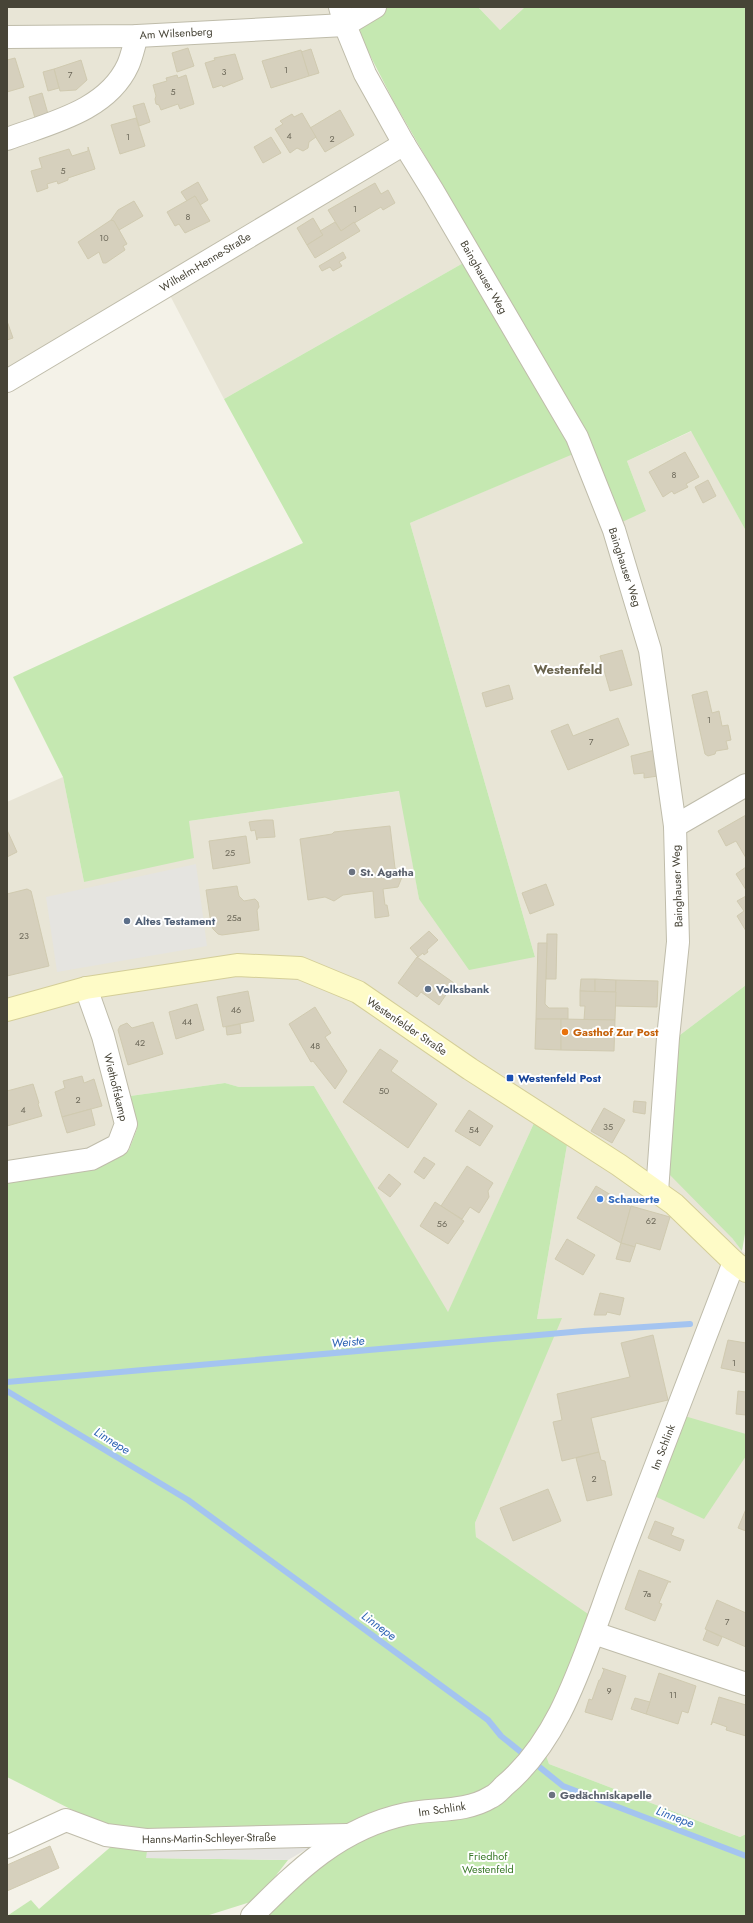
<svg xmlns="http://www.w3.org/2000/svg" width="753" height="1923" font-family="Jost,sans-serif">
	<rect width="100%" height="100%" fill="#f4f2e8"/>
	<g fill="#e8e5d6">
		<polygon points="7,7 356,7 335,18 465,262 224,399 163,282 7,369"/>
		<polygon points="478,7 525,7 500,30"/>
		<polygon points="692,431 746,531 746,985 676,1038 732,1238 742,1251 746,1254 746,1834 740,1837 549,1764 544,1750 591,1617 476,1537 475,1523 561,1318 537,1319 567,1145 534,1123 448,1313 314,1086 239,1087 225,1083 130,1096 137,1129 129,1150 104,1165 7,1181 7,802 63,777 84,882 189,821 400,791 419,899 535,957 410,523 590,446 646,511 627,461"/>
	</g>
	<g fill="#c5e8b1">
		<polygon points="383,7 478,7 500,30 525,7 746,7 746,531 691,431 627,461 646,511 620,523 476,244 394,102 356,28"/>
		<polygon points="465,262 578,452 410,523 535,957 469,970 419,899 399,791 189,821 194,858 84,882 63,777 13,677 303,543 224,399"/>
		<polygon points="746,985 746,1228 742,1251 732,1238 669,1174 676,1038"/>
		<polygon points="225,1083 239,1087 314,1086 448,1312 534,1123 567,1145 537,1319 562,1318 475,1523 476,1537 591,1616 537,1742 492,1789 355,1826 112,1830 7,1777 7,1181 104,1165 129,1150 137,1129 130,1096"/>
		<polygon points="681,1415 746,1434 746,1456 704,1519 652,1495"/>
		<polygon points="544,1750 549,1764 740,1837 746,1834 746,1916 260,1916 301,1874 374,1830 455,1814"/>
		<polygon points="114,1844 148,1844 147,1858 288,1860 257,1900 206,1916 7,1916 31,1900 39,1909"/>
	</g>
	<g fill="#e5e4e0">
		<polygon points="196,864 207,946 57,972 46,897"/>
		<polygon points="148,1844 312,1846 288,1860 146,1858"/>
	</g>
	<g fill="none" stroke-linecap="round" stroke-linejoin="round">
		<g stroke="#a4c4f0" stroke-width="6">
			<polyline points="7,1382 583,1331 690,1324"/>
			<polyline points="7,1391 188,1500 488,1720 501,1736 563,1786 746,1856"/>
		</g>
	</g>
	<g fill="#d6d0bd" stroke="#d0cab0">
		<polygon points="188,48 194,66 177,72 172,53"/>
		<polygon points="311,49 319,73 309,76 301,52"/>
		<polygon points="301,50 309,76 271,88 262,61"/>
		<polygon points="235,54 243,79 223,87 222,85 213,88 205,63 215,60 214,58"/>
		<polygon points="15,58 24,87 7,92 7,60"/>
		<polygon points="81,60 87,80 76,90 60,91 54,69"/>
		<polygon points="54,69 59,88 48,91 43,72"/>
		<polygon points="177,75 178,78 186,75 194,104 180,109 178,104 161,110 159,105 156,104 155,99 156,96 153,85 167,81 166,78"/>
		<polygon points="42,93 48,114 35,118 29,97"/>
		<polygon points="144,103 150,122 139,126 133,106"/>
		<polygon points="340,110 354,135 325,152 310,128"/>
		<polygon points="302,113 316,137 309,142 308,148 303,151 297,148 290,153 275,129 283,124 280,121 292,114 294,117"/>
		<polygon points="136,118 145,146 120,154 111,125"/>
		<polygon points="271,137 281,153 263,163 254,147"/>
		<polygon points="88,147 95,169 68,178 68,180 58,184 57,181 47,184 48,188 37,192 31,171 42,168 39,158 69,149 72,156 88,151"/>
		<polygon points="198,182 208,200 200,205 195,196 187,201 181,192"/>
		<polygon points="375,183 381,194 388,190 395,203 383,210 381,207 341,231 328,210"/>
		<polygon points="195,196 210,221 185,233 179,224 175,226 167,212"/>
		<polygon points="134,201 143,216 119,230 111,220 118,210"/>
		<polygon points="313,218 323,235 307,245 297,228"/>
		<polygon points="111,220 114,221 127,244 123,246 125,250 106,263 103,263 99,252 88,259 78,242"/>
		<polygon points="335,222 341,231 354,222 360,231 315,258 307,245 323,235 320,231"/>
		<polygon points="343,252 346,258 339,262 342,266 333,271 330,267 322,271 319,266"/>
		<polygon points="7,321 13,338 7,340"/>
		<polygon points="685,452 699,477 686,484 688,487 674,494 672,491 663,497 649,472"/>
		<polygon points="708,480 716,496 703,503 695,487"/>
		<polygon points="622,650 632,685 610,691 600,656"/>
		<polygon points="509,685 513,699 486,707 482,693"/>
		<polygon points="707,691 712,713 719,711 722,726 728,725 731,740 726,741 728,749 716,751 715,754 708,756 705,754 692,695"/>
		<polygon points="618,718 629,745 568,770 551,731 568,724 573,736"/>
		<polygon points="655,750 658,776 644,778 644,773 634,774 631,756"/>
		<polygon points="746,815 746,858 736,841 726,846 718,831"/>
		<polygon points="264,820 273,820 275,837 257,838 257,840 255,830 251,831 249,822"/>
		<polygon points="390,826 395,868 402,877 398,887 383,889 385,905 387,905 389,916 375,918 373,891 343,895 334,901 325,897 308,900 300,839 332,834 334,832"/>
		<polygon points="7,830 17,852 7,857"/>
		<polygon points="246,836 250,863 213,869 209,841"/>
		<polygon points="746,867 746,890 736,874"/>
		<polygon points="546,884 554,905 530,914 522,893"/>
		<polygon points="237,886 239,896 244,901 255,899 258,902 259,907 257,910 259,930 222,935 218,934 213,929 211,924 206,890"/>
		<polygon points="27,889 31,891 34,903 49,966 7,976 7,894"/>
		<polygon points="746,896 746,931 737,916 744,911 737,901"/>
		<polygon points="429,931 438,940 427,950 428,952 424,955 423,953 418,957 410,948"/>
		<polygon points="547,934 557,934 556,979 546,979"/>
		<polygon points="538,943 547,943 545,1004 549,1008 568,1008 568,1019 536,1019"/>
		<polygon points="417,957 454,983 439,1005 421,992 417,997 398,983"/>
		<polygon points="581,979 595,979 595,992 580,991"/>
		<polygon points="595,979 616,980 616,992 595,992"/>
		<polygon points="616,980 658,981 657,1007 615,1006"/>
		<polygon points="248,991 254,1021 223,1027 217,997"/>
		<polygon points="580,991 616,992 615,1020 584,1020 585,1006 580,1006"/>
		<polygon points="197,1004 204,1030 176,1039 169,1012"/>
		<polygon points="315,1007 331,1033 325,1037 347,1071 335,1089 313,1061 311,1062 289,1024"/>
		<polygon points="536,1019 561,1019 561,1050 535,1049"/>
		<polygon points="561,1019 615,1020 614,1051 561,1050"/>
		<polygon points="153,1022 163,1054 128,1065 118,1030 120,1026 127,1023 132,1028"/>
		<polygon points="240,1024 241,1033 227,1035 226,1027"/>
		<polygon points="380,1049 398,1061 391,1071 437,1104 408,1148 343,1102"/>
		<polygon points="82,1076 84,1083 94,1079 102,1106 62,1117 55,1092 65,1088 63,1081"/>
		<polygon points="33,1084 39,1103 38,1104 42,1116 7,1126 7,1091"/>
		<polygon points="634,1101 646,1102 645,1114 633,1112"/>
		<polygon points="604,1108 625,1120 612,1143 591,1131"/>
		<polygon points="91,1109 95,1125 67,1133 62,1117"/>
		<polygon points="469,1110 493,1126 480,1146 455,1131"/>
		<polygon points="424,1157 435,1164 424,1179 414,1172"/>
		<polygon points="467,1166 493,1183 488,1191 489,1197 479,1213 470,1207 462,1219 441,1206"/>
		<polygon points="389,1174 401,1184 390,1197 378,1188"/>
		<polygon points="596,1186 631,1207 621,1243 577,1218"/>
		<polygon points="435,1202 464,1221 448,1244 420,1226"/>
		<polygon points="631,1206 670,1217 660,1250 636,1243 635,1247 621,1243"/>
		<polygon points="567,1239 595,1255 583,1275 555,1259"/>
		<polygon points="621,1243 635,1247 630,1262 616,1259"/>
		<polygon points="600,1293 624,1298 620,1315 607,1312 606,1315 594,1315"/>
		<polygon points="653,1335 668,1400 591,1418 599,1452 562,1461 553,1422 562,1420 557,1394 630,1377 621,1343"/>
		<polygon points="728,1340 746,1343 746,1373 721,1368"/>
		<polygon points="738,1391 746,1392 746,1415 736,1414"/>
		<polygon points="599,1452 601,1460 605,1461 612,1495 587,1501 576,1458"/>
		<polygon points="548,1489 561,1521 513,1541 500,1508"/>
		<polygon points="746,1509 746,1531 738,1528"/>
		<polygon points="655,1521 674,1528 671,1535 684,1540 680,1551 648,1538"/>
		<polygon points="639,1570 671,1582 668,1582 659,1603 662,1604 655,1621 625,1609"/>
		<polygon points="717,1600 746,1613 746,1647 705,1629"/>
		<polygon points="707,1630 722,1637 718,1646 703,1640"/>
		<polygon points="602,1668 626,1676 612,1720 585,1712 589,1699 592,1700 599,1680 600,1680 604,1670"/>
		<polygon points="659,1673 696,1686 688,1713 682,1711 678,1724 646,1714"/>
		<polygon points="719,1697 746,1705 746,1736 726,1730 727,1727 713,1722 711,1725"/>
		<polygon points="635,1698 650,1702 646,1714 631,1709"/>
		<polygon points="50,1846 59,1868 7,1891 7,1865"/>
	</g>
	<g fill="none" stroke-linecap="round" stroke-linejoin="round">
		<defs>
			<g id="street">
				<polyline points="340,7 345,25 365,74 404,144 433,191 577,437 614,530 650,650 675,826 678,942 668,1038 657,1192"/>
				<polyline points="7,37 137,36 345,25 375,7"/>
				<path d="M 7,139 C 50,123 107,111 128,65 C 132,56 134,45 137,36"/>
				<polyline points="7,381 404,144"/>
				<polyline points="675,826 746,785"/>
				<polyline points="7,1172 91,1159 118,1145 126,1124 103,1036 86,988"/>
				<polyline points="594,1633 746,1684"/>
				<polyline points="7,1847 66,1820 106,1835 146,1840 347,1835"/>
				<path d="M 252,1916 C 298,1870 340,1828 406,1814 C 434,1808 465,1813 491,1797 C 496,1795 500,1790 504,1786 C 557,1742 579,1671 602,1609 C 615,1572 629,1535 643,1499 C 673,1420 703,1341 734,1262"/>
			</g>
			<polyline id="secondary" points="7,1010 86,988 237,965 300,968 358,992 470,1069 619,1165 674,1204 734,1262 746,1271"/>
		</defs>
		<use href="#street" stroke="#bfbcaa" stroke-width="24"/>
		<use href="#secondary" stroke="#d4ce98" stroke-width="24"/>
		<use href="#street" stroke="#fff" stroke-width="22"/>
		<use href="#secondary" stroke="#fefbc7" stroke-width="22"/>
	</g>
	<g fill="#6b7280" stroke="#fff" stroke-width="1.5">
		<circle cx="352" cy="872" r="4"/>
		<circle cx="552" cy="1795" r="4"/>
	</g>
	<g fill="#5c6f8a" stroke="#fff" stroke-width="1.5">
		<circle cx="127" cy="921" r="4"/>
		<circle cx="428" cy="989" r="4"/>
	</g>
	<circle fill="#e8710a" stroke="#fff" stroke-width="1.5" cx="565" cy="1032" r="4"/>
	<rect fill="#1a4fb4" stroke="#fff" stroke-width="1.5" x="506" y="1074" width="8" height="8" rx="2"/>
	<circle fill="#3f7fe0" stroke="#fff" stroke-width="1.5" cx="600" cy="1199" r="4"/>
	<g text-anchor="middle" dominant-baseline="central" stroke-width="4" stroke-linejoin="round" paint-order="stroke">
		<g font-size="9" fill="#6b6758">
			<text x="286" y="69">1</text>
			<text x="224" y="71">3</text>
			<text x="70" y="74">7</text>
			<text x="173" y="91">5</text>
			<text x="289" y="135">4</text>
			<text x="128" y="136">1</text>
			<text x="332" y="138">2</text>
			<text x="63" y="170">5</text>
			<text x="355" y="208">1</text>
			<text x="188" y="216">8</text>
			<text x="104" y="237">10</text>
			<text x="674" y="474">8</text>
			<text x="709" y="719">1</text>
			<text x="591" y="741">7</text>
			<text x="230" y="852">25</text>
			<text x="234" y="917">25a</text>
			<text x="24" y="935">23</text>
			<text x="236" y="1009">46</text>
			<text x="187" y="1021">44</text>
			<text x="140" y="1042">42</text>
			<text x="315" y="1045">48</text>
			<text x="384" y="1090">50</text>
			<text x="78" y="1099">2</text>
			<text x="23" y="1109">4</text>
			<text x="608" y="1126">35</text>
			<text x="474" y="1129">54</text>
			<text x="651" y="1220">62</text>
			<text x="442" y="1223">56</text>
			<text x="734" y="1362">1</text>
			<text x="594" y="1478">2</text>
			<text x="647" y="1593">7a</text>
			<text x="727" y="1621">7</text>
			<text x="609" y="1690">9</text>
			<text x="673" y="1694">11</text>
		</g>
		<g font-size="11" fill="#474437" stroke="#fff">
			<text transform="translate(176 33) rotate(-3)">Am Wilsenberg</text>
			<text transform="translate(205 262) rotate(-31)">Wilhelm-Henne-Straße</text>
			<text transform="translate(484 277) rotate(60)">Bainghauser Weg</text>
			<text transform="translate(625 567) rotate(72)">Bainghauser Weg</text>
			<text transform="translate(677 886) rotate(-92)">Bainghauser Weg</text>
			<text transform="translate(407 1026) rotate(34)">Westenfelder Straße</text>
			<text transform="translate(116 1087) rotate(76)">Wiethoffskamp</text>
			<text transform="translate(663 1447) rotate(-69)">Im Schlink</text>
			<text transform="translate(442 1809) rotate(-8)">Im Schlink</text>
			<text transform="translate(209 1838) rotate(-1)">Hanns-Martin-Schleyer-Straße</text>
		</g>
		<g font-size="11" font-weight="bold" fill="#5b616d" stroke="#fff" text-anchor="start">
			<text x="360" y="872">St. Agatha</text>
			<text x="560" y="1795">Gedächniskapelle</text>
		</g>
		<g font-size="11" font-weight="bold" fill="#4e5e75" stroke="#fff" text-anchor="start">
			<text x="135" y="921">Altes Testament</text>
			<text x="436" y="989">Volksbank</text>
		</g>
		<g font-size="11" font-weight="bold" fill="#c56008" stroke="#fff" text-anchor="start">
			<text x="573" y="1032">Gasthof Zur Post</text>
		</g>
		<g font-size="11" font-weight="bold" fill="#164399" stroke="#fff" text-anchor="start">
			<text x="518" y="1078">Westenfeld Post</text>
		</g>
		<g font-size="11" font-weight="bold" fill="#366cbe" stroke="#fff" text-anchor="start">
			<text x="608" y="1199">Schauerte</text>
		</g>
		<g font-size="11" fill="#3a7929" stroke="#fff">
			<text x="488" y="1856">Friedhof<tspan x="488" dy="13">Westenfeld</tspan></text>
		</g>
		<g font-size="12" font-style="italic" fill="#2f64b4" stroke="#fff">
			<text transform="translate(348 1342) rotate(-5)">Weiste</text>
			<text transform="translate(112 1441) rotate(31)">Linnepe</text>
			<text transform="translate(379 1626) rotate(36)">Linnepe</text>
			<text transform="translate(675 1817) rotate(21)">Linnepe</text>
		</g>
		<g font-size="13" font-weight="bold" fill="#6a644e" stroke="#fff">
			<text x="568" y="669">Westenfeld</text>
		</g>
	</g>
	<rect width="753" height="1923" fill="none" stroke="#474437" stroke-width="16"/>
</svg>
